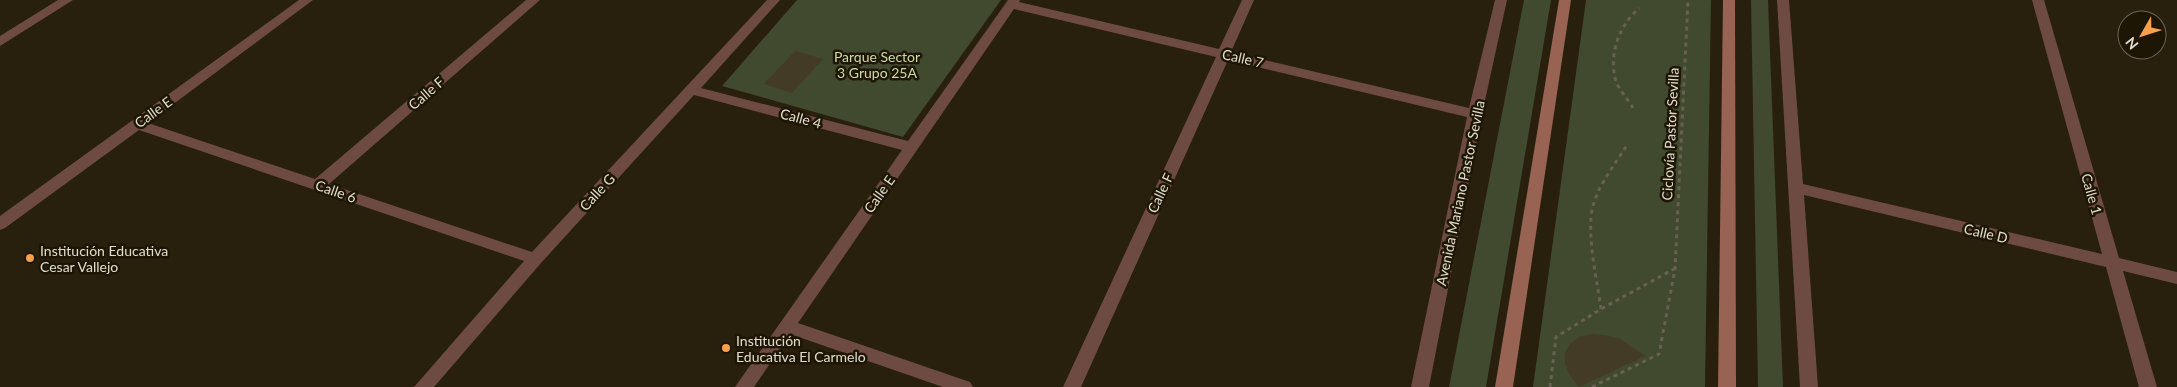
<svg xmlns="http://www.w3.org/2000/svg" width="2177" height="387" font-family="Lato,sans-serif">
	<rect width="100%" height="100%" fill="#281f0c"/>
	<g fill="#41492f">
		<polygon points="797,0 1001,0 903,137 722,86"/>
		<polygon points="1524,0 1551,0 1486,387 1449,387"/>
		<polygon points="1586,0 1711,0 1705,387 1533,387"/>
		<polygon points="1751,0 1768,0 1783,387 1758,387"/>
	</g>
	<g fill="#443b27">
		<polygon points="795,51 823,59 792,93 764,84"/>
		<polygon points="1592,334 1605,335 1620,339 1645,356 1579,387 1570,376 1565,364 1565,353 1570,344 1579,337"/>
	</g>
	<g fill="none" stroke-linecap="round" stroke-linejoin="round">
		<g stroke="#686050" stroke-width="3" stroke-dasharray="4 4" stroke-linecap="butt">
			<path d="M 1633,108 C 1628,99 1617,88 1615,78 C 1609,52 1620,25 1639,8"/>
			<path d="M 1601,309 C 1597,280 1589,247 1591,217 C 1593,191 1614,166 1627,145"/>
			<polyline points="1550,387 1556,337 1601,309 1674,269"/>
			<polyline points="1592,387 1659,354 1675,269 1688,0"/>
		</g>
		<g fill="#6d4b42" fill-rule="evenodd">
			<polygon points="58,0 73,0 0,46 0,36"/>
			<polygon points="299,0 313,0 148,123 315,179 526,0 540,0 329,184 532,252 767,0 780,0 701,88 908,141 1008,0 1020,0 1019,2 1219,49 1242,0 1254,0 1231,52 1469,108 1495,0 1507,0 1482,114 1429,387 1411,387 1467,117 1228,60 1081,387 1063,387 1216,57 1014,9 798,323 970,382 973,387 943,387 790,334 754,387 735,387 902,150 694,95 541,263 434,387 414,387 524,261 139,130 5,228 0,230 0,216"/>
			<polygon points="1777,0 1789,0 1803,184 2102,254 2032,0 2044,0 2119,258 2177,272 2177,284 2123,271 2157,387 2139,387 2106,267 1804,195 1818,387 1800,387"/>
		</g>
		<g fill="#986353" fill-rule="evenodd">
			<polygon points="1559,0 1571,0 1513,387 1495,387"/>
			<polygon points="1723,0 1735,0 1736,387 1718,387"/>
		</g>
	</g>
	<g fill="#f9a04d" stroke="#1e1604" stroke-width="2">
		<circle cx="30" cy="258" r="5"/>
		<circle cx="726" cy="348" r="5"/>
	</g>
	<g text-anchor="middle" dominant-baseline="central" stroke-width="5" stroke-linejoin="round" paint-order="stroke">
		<g font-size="14" fill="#cadda3" stroke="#1e1604">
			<text x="877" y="56">Parque Sector<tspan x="877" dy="16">3 Grupo 25A</tspan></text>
		</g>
		<g font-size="14" fill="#e1dbd0" stroke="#1e1604">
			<text transform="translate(1243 58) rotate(13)">Calle 7</text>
			<text transform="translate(426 93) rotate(-41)">Calle F</text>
			<text transform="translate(153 112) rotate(-36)">Calle E</text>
			<text transform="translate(801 118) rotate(15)">Calle 4</text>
			<text transform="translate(1670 134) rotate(-87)">Ciclovía Pastor Sevilla</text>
			<text transform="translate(336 191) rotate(19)">Calle 6</text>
			<text transform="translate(597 192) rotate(-47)">Calle G</text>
			<text transform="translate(1160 193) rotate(-65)">Calle F</text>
			<text transform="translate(1460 193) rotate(-78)">Avenida Mariano Pastor Sevilla</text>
			<text transform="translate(879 194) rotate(-55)">Calle E</text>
			<text transform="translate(2092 194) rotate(74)">Calle 1</text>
			<text transform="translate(1986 233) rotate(13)">Calle D</text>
		</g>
		<g font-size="14" fill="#e1dbd0" stroke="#1e1604" text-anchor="start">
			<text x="40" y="250">Institución Educativa<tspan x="40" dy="16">Cesar Vallejo</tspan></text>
			<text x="736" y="340">Institución<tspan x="736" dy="16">Educativa El Carmelo</tspan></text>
		</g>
	</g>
	<g transform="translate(2142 35) rotate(231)"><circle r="24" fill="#1e1604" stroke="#6c6556"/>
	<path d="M0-4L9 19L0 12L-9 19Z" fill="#f9a04d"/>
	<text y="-8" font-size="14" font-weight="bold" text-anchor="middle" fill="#e1dbd0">N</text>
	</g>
</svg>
